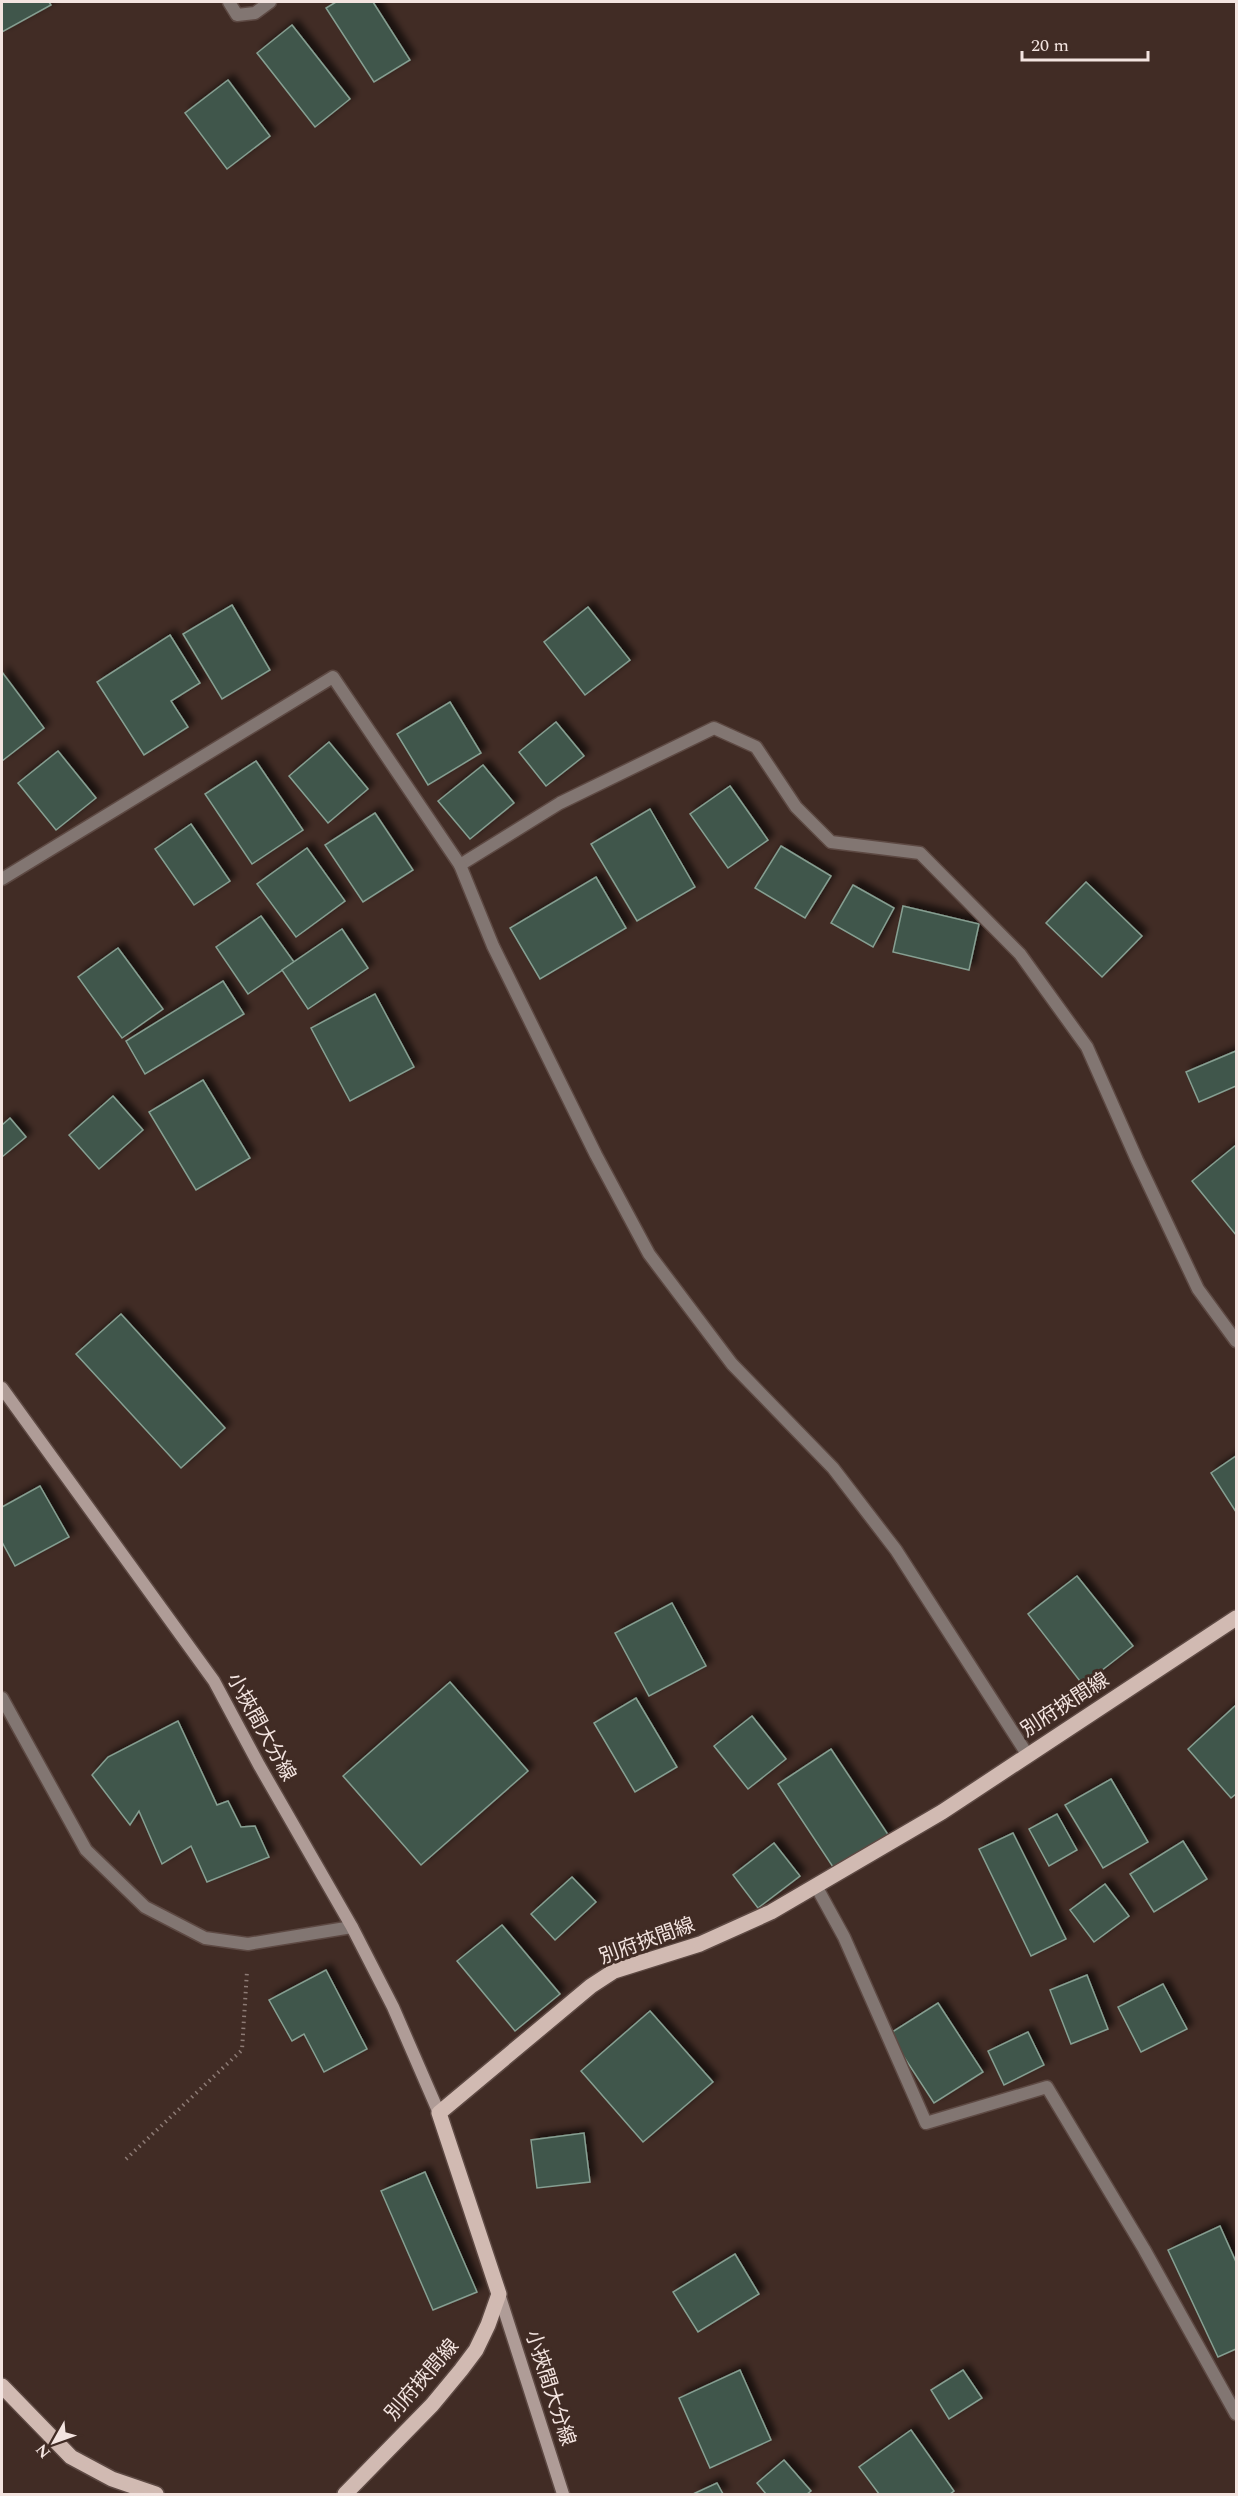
<svg xmlns="http://www.w3.org/2000/svg" width="1238" height="2496" font-family="Spectral,'Noto Sans JP',serif">
	<defs>
		<filter id="shadow"><feDropShadow dx="5.5" dy="-5.5" stdDeviation="3" flood-color="#0009"/></filter>
	</defs>
	<rect width="100%" height="100%" fill="#412c25"/>
	<g fill="#40574b" stroke="#869f92" stroke-width="1.5" filter="url(#shadow)">
		<polygon points="2,2 49,2 51,5 2,32"/>
		<polygon points="336,2 373,2 410,60 374,82 326,8"/>
		<polygon points="292,25 350,99 315,127 257,53"/>
		<polygon points="228,80 270,136 227,169 185,113"/>
		<polygon points="232,605 270,670 222,699 183,634"/>
		<polygon points="588,607 630,660 585,695 544,642"/>
		<polygon points="170,635 200,683 171,701 188,727 144,755 97,682"/>
		<polygon points="2,672 44,728 2,761"/>
		<polygon points="450,702 481,753 428,785 397,734"/>
		<polygon points="556,722 584,756 546,786 519,752"/>
		<polygon points="329,742 368,789 328,823 289,776"/>
		<polygon points="58,751 96,798 56,830 18,783"/>
		<polygon points="256,761 303,830 252,864 205,794"/>
		<polygon points="483,765 514,803 470,839 438,801"/>
		<polygon points="730,786 768,840 728,868 690,814"/>
		<polygon points="650,809 695,887 637,921 591,844"/>
		<polygon points="375,813 413,870 363,902 325,845"/>
		<polygon points="191,824 230,881 194,905 155,849"/>
		<polygon points="781,846 831,876 805,918 755,888"/>
		<polygon points="307,848 345,901 296,937 257,884"/>
		<polygon points="596,877 626,928 540,979 510,928"/>
		<polygon points="1086,882 1142,936 1102,977 1046,923"/>
		<polygon points="853,885 894,908 873,947 831,923"/>
		<polygon points="903,906 979,924 969,970 893,952"/>
		<polygon points="261,916 294,962 248,994 216,947"/>
		<polygon points="342,929 368,968 308,1009 282,970"/>
		<polygon points="118,948 163,1009 122,1038 78,977"/>
		<polygon points="223,981 244,1014 145,1074 126,1041"/>
		<polygon points="375,994 414,1067 350,1101 311,1028"/>
		<polygon points="1236,1051 1236,1086 1199,1102 1186,1072"/>
		<polygon points="203,1080 250,1158 196,1190 149,1112"/>
		<polygon points="113,1096 143,1130 99,1169 69,1135"/>
		<polygon points="10,1118 26,1137 2,1157 2,1125"/>
		<polygon points="1236,1145 1236,1235 1192,1181"/>
		<polygon points="121,1314 225,1428 181,1468 76,1354"/>
		<polygon points="1236,1456 1236,1512 1211,1473"/>
		<polygon points="40,1486 69,1537 15,1566 2,1542 2,1507"/>
		<polygon points="1077,1576 1133,1646 1083,1685 1028,1614"/>
		<polygon points="672,1603 706,1666 649,1696 615,1633"/>
		<polygon points="450,1682 528,1771 421,1865 343,1776"/>
		<polygon points="636,1698 677,1767 635,1792 594,1723"/>
		<polygon points="1236,1705 1236,1794 1231,1798 1188,1749"/>
		<polygon points="752,1716 786,1759 748,1789 714,1746"/>
		<polygon points="178,1721 217,1805 228,1801 241,1827 255,1826 269,1857 207,1882 191,1846 162,1864 139,1811 130,1825 92,1775 108,1757"/>
		<polygon points="831,1749 889,1836 835,1870 778,1784"/>
		<polygon points="1111,1779 1148,1842 1103,1868 1065,1805"/>
		<polygon points="1057,1814 1077,1850 1049,1866 1029,1829"/>
		<polygon points="1013,1833 1066,1939 1031,1956 979,1849"/>
		<polygon points="1183,1841 1207,1879 1154,1912 1130,1874"/>
		<polygon points="774,1843 800,1876 758,1908 733,1875"/>
		<polygon points="572,1877 596,1902 555,1940 531,1914"/>
		<polygon points="1105,1884 1129,1916 1094,1942 1070,1910"/>
		<polygon points="502,1925 560,1994 515,2031 457,1961"/>
		<polygon points="326,1970 367,2049 324,2072 304,2034 292,2041 269,2000"/>
		<polygon points="1087,1975 1108,2029 1071,2044 1050,1990"/>
		<polygon points="1163,1984 1187,2029 1141,2052 1118,2007"/>
		<polygon points="938,2003 983,2072 934,2103 889,2034"/>
		<polygon points="650,2011 713,2082 643,2142 581,2071"/>
		<polygon points="1028,2032 1044,2065 1004,2085 988,2051"/>
		<polygon points="584,2133 590,2182 537,2188 531,2140"/>
		<polygon points="425,2172 477,2292 433,2310 381,2191"/>
		<polygon points="1220,2226 1236,2262 1236,2349 1218,2357 1168,2250"/>
		<polygon points="735,2254 759,2294 698,2332 673,2292"/>
		<polygon points="740,2370 771,2440 710,2468 679,2398"/>
		<polygon points="963,2370 982,2398 949,2419 931,2390"/>
		<polygon points="911,2430 954,2491 950,2494 879,2494 859,2467"/>
		<polygon points="784,2460 811,2491 807,2494 766,2494 757,2483"/>
		<polygon points="717,2483 723,2494 693,2494"/>
	</g>
	<g fill="none" stroke-linecap="round" stroke-linejoin="round">
		<defs>
			<g id="minor">
				<polyline points="229,2 237,15 255,13 270,2"/>
				<polyline points="460,865 560,803 714,728 756,747 796,807 831,842 920,853 1020,954 1087,1047 1137,1160 1198,1289 1236,1341"/>
				<polyline points="2,879 333,677 460,865 493,946 596,1155 649,1254 732,1364 833,1468 896,1550 1027,1754"/>
				<polyline points="2,1698 86,1850 145,1907 205,1938 248,1944 352,1927"/>
				<polyline points="816,1886 844,1937 926,2123 1047,2087 1144,2249 1236,2414"/>
			</g>
			<g id="secondary">
				<polyline points="2,1388 214,1681 259,1765 352,1927 393,2007 439,2113"/>
				<polyline points="499,2294 563,2494"/>
			</g>
			<g id="primary">
				<polyline points="2,2386 71,2457 112,2479 156,2494"/>
				<polyline points="345,2494 432,2405 461,2370 476,2350 488,2325 499,2294 439,2113 591,1986 614,1971 700,1944 771,1912 942,1812 1236,1618"/>
			</g>
		</defs>
		<use href="#minor" stroke="#5d4943" stroke-width="15"/>
		<use href="#secondary" stroke="#5d4943" stroke-width="15"/>
		<use href="#primary" stroke="#5d4943" stroke-width="18"/>
		<polyline stroke="#8d7b75" stroke-width="4" stroke-dasharray="1.5 4.5" stroke-linecap="butt" points="126,2159 242,2050 247,1971"/>
		<use href="#minor" stroke="#827672" stroke-width="12"/>
		<use href="#secondary" stroke="#af9c97" stroke-width="12"/>
		<use href="#primary" stroke="#d1bab2" stroke-width="15"/>
	</g>
	<g text-anchor="middle" dominant-baseline="central" stroke-width="6" stroke-linejoin="round" paint-order="stroke">
		<g font-size="20" fill="#f3e4e0" stroke="#412c25">
			<text transform="translate(1065 1705) rotate(-33)">別府挾間線</text>
			<text transform="translate(261 1727) rotate(61)">小挾間大分線</text>
			<text transform="translate(647 1941) rotate(-20)">別府挾間線</text>
			<text transform="translate(422 2380) rotate(-49)">別府挾間線</text>
			<text transform="translate(550 2388) rotate(72)">小挾間大分線</text>
		</g>
	</g>
	<rect width="1238" height="2496" fill="none" stroke="#f3e4e0" stroke-width="6"/>
	<g transform="translate(54 2442) rotate(230)" stroke="#412c25" stroke-width="4.5" paint-order="stroke">
	<path d="M0-4.5L10 22L0 15L-10 22Z" fill="#f3e4e0"/>
	<text y="-9" font-size="16" font-weight="bold" text-anchor="middle" fill="#f3e4e0">N</text>
	</g>
	<path d="M1022 51v9h126v-9" fill="none" stroke="#f3e4e0" stroke-width="3"/>
	<text x="1031" y="51" font-size="18" fill="#f3e4e0" stroke="#412c25" stroke-width="4.5" paint-order="stroke">20 m</text>
</svg>
